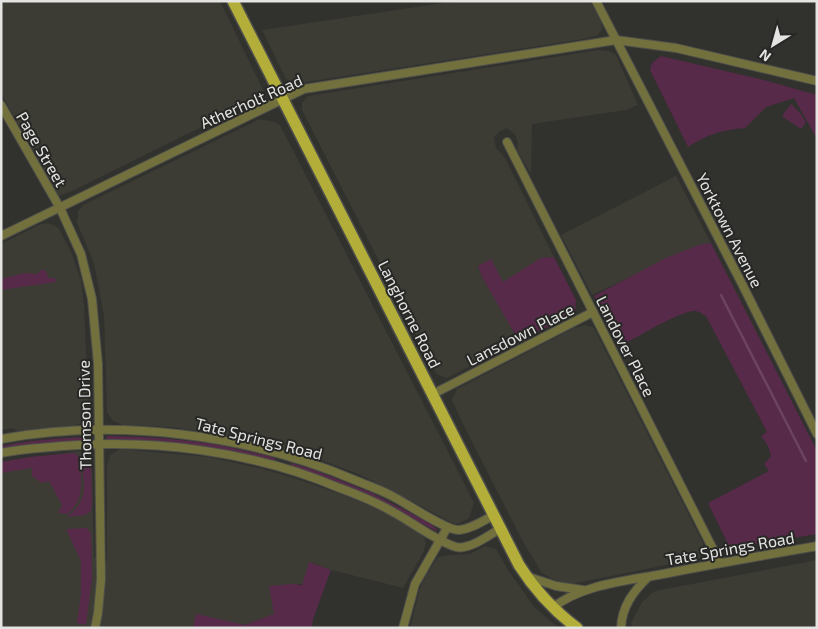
<svg xmlns="http://www.w3.org/2000/svg" width="818" height="629" font-family="'Exo 2',sans-serif">
	<rect width="100%" height="100%" fill="#31312e"/>
	<g fill="#3c3c35">
		<polygon points="1,1 220,1 263,90 258,99 70,192 58,196 1,93"/>
		<polygon points="456,1 590,1 601,22 602,29 598,35 584,39 294,84 286,79 262,30"/>
		<polygon points="599,50 608,51 616,55 638,105 626,110 532,124 531,174 517,150 518,143 515,134 507,128 500,131 494,137 496,148 505,158 554,257 541,258 503,282 478,265 483,279 519,341 447,378 439,375 436,373 302,110 302,103 308,96"/>
		<polygon points="260,119 275,122 280,125 459,473 474,503 469,518 464,521 457,524 450,522 393,491 356,473 310,456 250,440 211,433 171,427 122,425 113,421 107,412 104,316 94,263 77,223 78,211 83,205"/>
		<polygon points="676,176 711,243 699,245 592,295 561,235"/>
		<polygon points="46,223 54,225 59,229 71,252 81,280 84,306 88,394 87,416 82,423 73,426 18,431 12,428 1,430 1,244 39,225"/>
		<polygon points="585,325 594,328 703,543 703,554 696,559 577,583 560,583 542,573 523,542 462,422 452,400 457,389 574,328"/>
		<polygon points="120,449 209,457 263,469 297,479 346,496 386,513 418,531 424,536 426,543 423,553 403,588 331,570 310,562 303,584 292,584 274,614 245,625 196,615 193,628 1,628 1,464 79,451 85,454 89,460 92,472 94,557 107,561 107,465 110,455"/>
		<polygon points="485,546 496,549 508,570 535,608 559,628 410,628 420,588 426,575 438,557 450,555 470,554"/>
		<polygon points="817,560 817,628 632,628 631,623 642,602 655,591"/>
	</g>
	<g fill="#572a49">
		<path d="M 661,56 L 764,80 L 817,95 L 817,139 L 794,98 L 766,107 L 745,128 C 722,130 708,134 688,147 L 650,70 L 652,63 Z"/>
		<polygon points="791,104 800,113 806,122 801,129 783,117 783,114"/>
		<path d="M 711,243 L 817,451 L 817,534 L 735,547 L 728,544 L 708,503 L 769,471 L 764,464 L 771,456 L 768,446 L 761,436 L 767,432 L 706,316 C 703,314 698,311 695,311 C 682,310 635,338 621,346 L 594,296 L 666,258 L 699,245 Z"/>
		<polygon points="554,257 576,300 575,313 519,341 483,279 478,266 491,259 503,282 541,258"/>
		<polygon points="40,270 45,270 47,273 48,278 55,278 56,282 1,290 1,279 25,273 38,274"/>
		<path d="M 107,436 C 155,437 203,440 250,452 C 258,454 269,455 276,459 L 273,461 C 218,448 164,442 108,440 L 106,439 Z"/>
		<path d="M 89,437 L 91,439 L 89,441 L 52,443 L 1,450 L 1,446 C 31,440 60,438 89,437 Z"/>
		<path d="M 72,453 L 76,454 L 85,463 L 81,469 C 81,487 83,503 67,514 L 58,513 L 62,505 L 49,481 L 42,483 L 32,476 L 32,468 L 1,473 L 1,462 L 29,457 Z"/>
		<path d="M 291,463 L 314,470 L 372,493 L 431,524 L 437,530 L 436,531 C 389,506 342,483 291,466 Z"/>
		<path d="M 91,464 L 92,502 L 91,511 L 85,515 L 66,517 C 78,510 85,497 84,483 C 84,480 82,475 83,471 C 84,467 87,465 91,464 Z"/>
		<polygon points="85,528 87,528 91,533 92,578 86,625 77,623 81,594 81,561 67,531 67,529"/>
		<polygon points="309,562 331,570 313,619 312,628 193,628 196,614 245,625 274,614 269,586 292,584 302,585"/>
	</g>
	<g fill="none" stroke-linecap="round" stroke-linejoin="round">
		<polyline stroke="#6c4462" stroke-width="2.5" points="721,295 806,461"/>
		<defs>
			<g id="street">
				<polyline points="596,1 742,284 817,434"/>
				<polyline points="1,105 60,208 81,254 92,299 98,364 101,579 98,613 95,628"/>
				<polyline points="507,142 720,563"/>
				<polyline points="1,236 304,89 616,40 676,48 817,81"/>
				<polyline points="433,394 593,312"/>
				<path d="M 1,439 C 119,418 248,434 357,481 C 369,486 381,490 392,496 C 406,503 447,531 459,530 C 471,529 483,521 494,515"/>
				<path d="M 1,453 C 21,449 41,448 62,446 C 153,439 252,451 337,487 C 356,494 376,502 393,512 C 412,522 436,541 456,547 C 469,550 490,535 501,528"/>
				<polyline points="526,576 556,586 583,590"/>
				<path d="M 552,608 C 583,584 626,581 663,574 C 714,564 766,555 817,546"/>
				<polyline points="403,628 415,584 447,528"/>
				<path d="M 621,628 C 622,606 633,592 648,577"/>
			</g>
			<path id="primary" d="M 233,1 L 519,565 C 535,590 553,610 577,628"/>
		</defs>
		<use href="#street" stroke="#4e4e4b" stroke-width="10"/>
		<use href="#primary" stroke="#4e4e4b" stroke-width="14"/>
		<use href="#street" stroke="#72703d" stroke-width="8"/>
		<use href="#primary" stroke="#b3ae39" stroke-width="11"/>
	</g>
	<g text-anchor="middle" dominant-baseline="central" stroke-width="4" stroke-linejoin="round" paint-order="stroke">
		<g font-size="16" fill="#e4e4e2" stroke="#272725">
			<text transform="translate(251 101) rotate(-24)">Atherholt Road</text>
			<text transform="translate(42 149) rotate(60)">Page Street</text>
			<text transform="translate(730 230) rotate(63)">Yorktown Avenue</text>
			<text transform="translate(410 314) rotate(63)">Langhorne Road</text>
			<text transform="translate(520 334) rotate(-27)">Lansdown Place</text>
			<text transform="translate(626 346) rotate(63)">Landover Place</text>
			<text transform="translate(84 415) rotate(-91)">Thomson Drive</text>
			<text transform="translate(259 438) rotate(14)">Tate Springs Road</text>
			<text transform="translate(730 548) rotate(-10)">Tate Springs Road</text>
		</g>
	</g>
	<rect width="818" height="629" fill="none" stroke="#e4e4e2" stroke-width="5"/>
	<g transform="translate(773 45) rotate(217)" stroke="#272725" stroke-width="4" paint-order="stroke">
	<path d="M0-4L9 19L0 12L-9 19Z" fill="#e4e4e2"/>
	<text y="-8" font-size="14" font-weight="bold" text-anchor="middle" fill="#e4e4e2">N</text>
	</g>
</svg>
